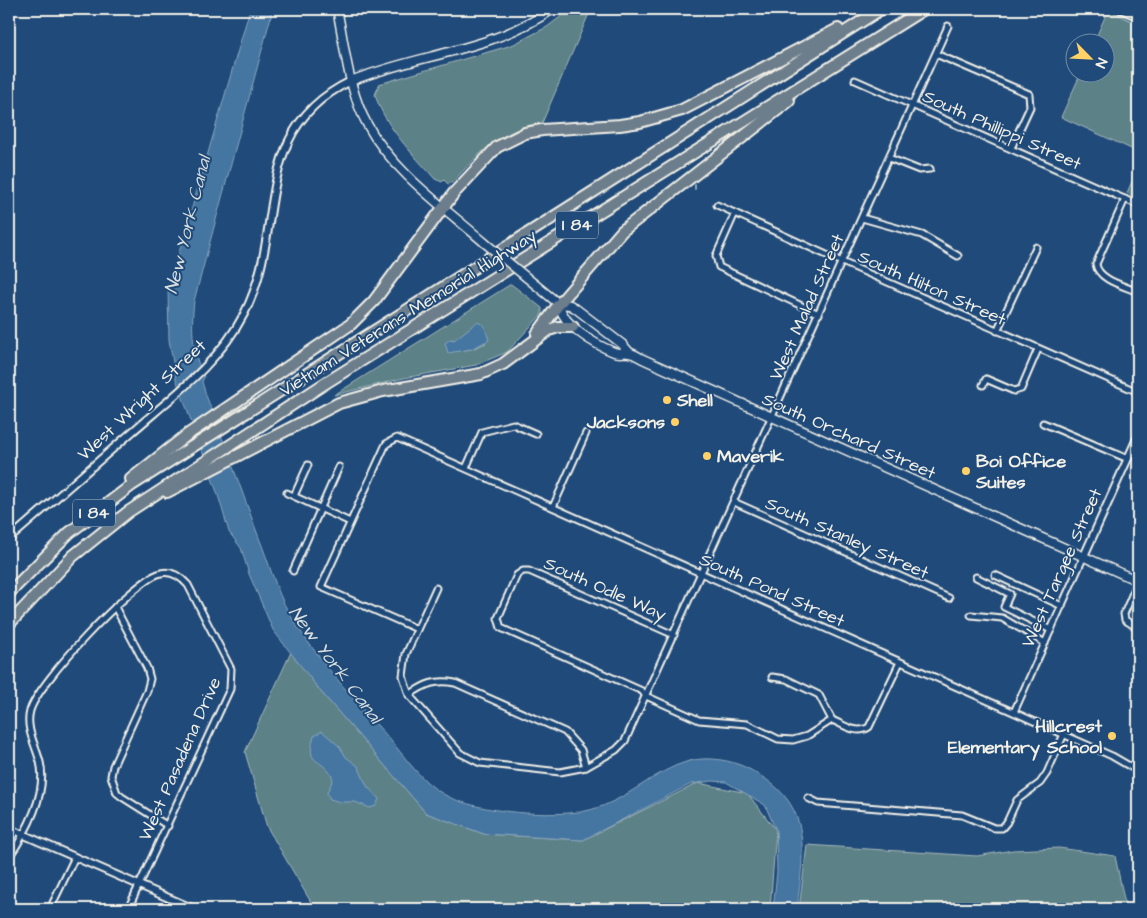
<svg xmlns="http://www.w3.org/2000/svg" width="1147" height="918" font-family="'Architects Daughter',sans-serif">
	<rect width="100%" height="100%" fill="#1f4a7a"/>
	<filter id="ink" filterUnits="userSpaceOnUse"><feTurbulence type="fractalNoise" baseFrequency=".02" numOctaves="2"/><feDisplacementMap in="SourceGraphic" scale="10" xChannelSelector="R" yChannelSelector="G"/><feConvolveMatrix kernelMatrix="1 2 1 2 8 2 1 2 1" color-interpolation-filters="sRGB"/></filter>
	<g filter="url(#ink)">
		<g fill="#5b8187" stroke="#a8b9b8" fill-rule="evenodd">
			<path d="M 571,9 L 591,9 L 542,123 C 502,128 478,154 453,182 L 448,184 L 444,180 L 442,182 L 435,179 C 412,153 386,128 375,95 L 379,84 L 512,45 L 547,27 Z"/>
			<polygon points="1108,10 1138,24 1138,152 1061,117 1081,73 1104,72 1104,42 1094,42"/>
			<polygon points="1138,167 1138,198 1127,193"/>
			<path d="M 511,284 L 542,308 L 542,314 L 507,352 L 476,365 L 404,378 L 334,395 ZM 451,339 L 454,340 L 486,343 L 472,349 L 456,351 Z"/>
			<polygon points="291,652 321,692 426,813 484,834 583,840 698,783 747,793 776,830 770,909 315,909 267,827 245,752"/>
			<polygon points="807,845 977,856 1013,850 1059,848 1115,856 1126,909 799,909"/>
		</g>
		<g fill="#4475a1" stroke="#8aa7bd">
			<path d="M 250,9 L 273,9 L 194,301 C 191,328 192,353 204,377 L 202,382 L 207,398 C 225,445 242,491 259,538 C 269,562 276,591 289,613 C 313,654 356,702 388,737 C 405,757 422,783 445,795 C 478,813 554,818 590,810 C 627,801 653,771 689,761 C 708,756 732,760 749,769 C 814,803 804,847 797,909 L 773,909 L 777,872 L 776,830 L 765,805 L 726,782 L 712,781 L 691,784 L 583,840 L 484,834 L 426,813 L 321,692 L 273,630 L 249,574 L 241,548 L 229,532 L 218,495 L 176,379 L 169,340 L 168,290 Z"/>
			<polygon points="477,322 484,325 489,340 471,349 448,353 445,343 451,339 454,340"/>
			<path d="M 322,731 L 340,747 L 346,757 L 358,766 L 367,786 L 379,799 L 376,806 L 370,808 L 355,802 L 340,802 L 330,799 L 327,793 L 333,779 C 324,756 304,768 314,736 Z"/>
		</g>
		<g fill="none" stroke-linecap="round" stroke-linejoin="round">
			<polyline stroke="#8aa7bd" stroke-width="2" points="695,189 695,185"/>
			<defs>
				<g id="minor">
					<polyline points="1119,9 1138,17"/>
					<polyline points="936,54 1029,94 1030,107 1011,148"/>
					<polyline points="855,80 1138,205"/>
					<polyline points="889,158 919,170 930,169"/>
					<path d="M 1125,199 L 1096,264 C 1098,280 1125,286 1138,292"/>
					<polyline points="717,205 842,262 1138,392"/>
					<polyline points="735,213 716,256 719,267 819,314"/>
					<polyline points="862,218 922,235 958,256"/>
					<polyline points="997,331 1036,247"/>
					<polyline points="983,385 986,379 1014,391 1021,389 1038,349"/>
					<polyline points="1043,423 1128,459"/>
					<polyline points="466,468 482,432 513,424 536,434"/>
					<polyline points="287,493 350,522"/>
					<polyline points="294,496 308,465"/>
					<polyline points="734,502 949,598"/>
					<polyline points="553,507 586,433"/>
					<polyline points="293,571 339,467"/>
					<polyline points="995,575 1062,606"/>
					<polyline points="976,577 1010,594 1004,607 1051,630"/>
					<polyline points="1138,581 1124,614 1125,620 1138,628"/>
					<polyline points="436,588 406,654 403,676 409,695 460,753 480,763 560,772 586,767 616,750 625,741 948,26"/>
					<polyline points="115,607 147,668 150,679 147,691 113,766 111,776 117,793 122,797 168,826"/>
					<polyline points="971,615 1002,618 1045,643"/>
					<polyline points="417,629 321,587 386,444 397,438 1112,756 1138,771"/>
					<path d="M 674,635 L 529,571 L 523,571 L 517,575 L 498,618 L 501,628 L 642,691 L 646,696 L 699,720 L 747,724 L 778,739 L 793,740 L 807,736 L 832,720 C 844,725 857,735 869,727 L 900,662"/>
					<polyline points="772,677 786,679 819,695 832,720"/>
					<path d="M 409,695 C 425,684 436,679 455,683 L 565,732 L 581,750 L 586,767"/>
					<polyline points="1014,712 1084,556"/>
					<polyline points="808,798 818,803 962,815 994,828 1002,828 1007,822 1017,800 1040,783 1047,773 1064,734"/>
					<polyline points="9,828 22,834"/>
					<path d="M 9,857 C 26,833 48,793 40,762 C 36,746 25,728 30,711 C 37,683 131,584 158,574 C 170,569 180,576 188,585 L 231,669 L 230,689 L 128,909"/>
					<polyline points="50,909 75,857"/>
				</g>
				<g id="tertiary">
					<path d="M 9,539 C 50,503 91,468 132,432 C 172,397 219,363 244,314 C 288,229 248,130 351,81"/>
					<polyline points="1084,556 1138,436"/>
					<polyline points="22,834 194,909"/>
				</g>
				<g id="secondary">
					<path d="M 337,9 C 345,46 348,90 367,124 C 393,172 445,208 485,243"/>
					<path d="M 351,81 C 418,54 492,51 553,9"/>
					<polyline points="526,277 559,304 570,305 575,308 622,344 630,353"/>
					<path d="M 559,304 C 563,326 594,344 614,352 C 619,354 625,352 630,353 C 635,354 640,358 645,360 L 1138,581"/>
				</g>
				<g id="motorway">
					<polyline points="537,334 559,304 622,231 789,101"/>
					<polyline points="131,479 187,435 351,324 374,301 454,193 497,147 525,133 542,130 620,125 640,122 682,110 838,29"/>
					<polyline points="167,492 339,403 383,391 481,374 503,364 549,330 558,327 573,327"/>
					<polyline points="9,593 69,533 132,485 881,9"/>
					<polyline points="9,624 73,556 128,512 324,384 924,9"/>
				</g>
			</defs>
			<use href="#minor" stroke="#f4f1e8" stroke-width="9"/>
			<use href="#tertiary" stroke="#f4f1e8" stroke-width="10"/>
			<use href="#secondary" stroke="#f4f1e8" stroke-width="11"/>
			<use href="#motorway" stroke="#f4f1e8" stroke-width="14"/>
			<use href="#minor" stroke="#1f4a7a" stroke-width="5"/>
			<use href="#tertiary" stroke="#1f4a7a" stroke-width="6"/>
			<use href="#secondary" stroke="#1f4a7a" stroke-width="8"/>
			<use href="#motorway" stroke="#6c7d8b" stroke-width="10"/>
			<defs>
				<polyline id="secondary-bridge" points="485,243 526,277"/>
			</defs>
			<use href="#secondary-bridge" stroke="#f4f1e8" stroke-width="11" stroke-linecap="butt"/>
			<use href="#secondary-bridge" stroke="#1f4a7a" stroke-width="8"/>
		</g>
	</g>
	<g fill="#ffd166" stroke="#1f4a7a" stroke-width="2">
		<circle cx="667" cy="400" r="5"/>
		<circle cx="675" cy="422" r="5"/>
		<circle cx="707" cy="456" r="5"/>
		<circle cx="966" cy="471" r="5"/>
		<circle cx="1112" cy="736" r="5"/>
	</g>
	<g text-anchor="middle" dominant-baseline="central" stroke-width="4" stroke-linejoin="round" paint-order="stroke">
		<g fill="#1f4a7a" stroke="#b4bfc7" stroke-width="1">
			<rect x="556" y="211.5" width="42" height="27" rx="4"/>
			<rect x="73" y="499.5" width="42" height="27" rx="4"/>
		</g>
		<g font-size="16" font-weight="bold" fill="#f4f1e8">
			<text x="577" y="225">I 84</text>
			<text x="94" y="513">I 84</text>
		</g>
		<g font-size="18" fill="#f4f1e8" stroke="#1f4a7a">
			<text transform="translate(1002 130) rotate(24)">South Phillippi Street</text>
			<text transform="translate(932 288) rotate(24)">South Hilton Street</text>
			<text transform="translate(807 307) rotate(-66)">West Malad Street</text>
			<text transform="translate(408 313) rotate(-32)">Vietnam Veterans Memorial Highway</text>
			<text transform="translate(142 400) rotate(-43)">West Wright Street</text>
			<text transform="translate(849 436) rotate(24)">South Orchard Street</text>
			<text transform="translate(847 538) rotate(24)">South Stanley Street</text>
			<text transform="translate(1062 568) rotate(-66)">West Targee Street</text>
			<text transform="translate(605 589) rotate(24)">South Odle Way</text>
			<text transform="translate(772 590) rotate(24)">South Pond Street</text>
			<text transform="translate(180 759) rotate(-66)">West Pasadena Drive</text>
		</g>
		<g font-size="18" font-weight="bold" fill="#f4f1e8" stroke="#1f4a7a" text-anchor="start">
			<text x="677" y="400">Shell</text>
			<text x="665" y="422" text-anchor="end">Jacksons</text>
			<text x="717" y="456">Maverik</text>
			<text x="976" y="461">Boi Office<tspan x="976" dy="21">Suites</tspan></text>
			<text x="1102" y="726" text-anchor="end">Hillcrest<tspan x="1102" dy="21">Elementary School</tspan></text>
		</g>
		<g font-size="19" font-style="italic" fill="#dadedd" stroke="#1f4a7a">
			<text transform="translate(188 225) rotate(-76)">New York Canal</text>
			<text transform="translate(335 665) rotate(53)">New York Canal</text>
		</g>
	</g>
	<rect width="1147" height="918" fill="none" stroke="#1f4a7a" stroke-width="30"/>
	<rect x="15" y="15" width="1117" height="888" fill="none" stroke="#f4f1e8" stroke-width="2" filter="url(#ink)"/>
	<g transform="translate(1090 58) rotate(114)"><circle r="24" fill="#1f4a7a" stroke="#748da6"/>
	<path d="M0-4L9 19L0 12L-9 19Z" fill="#ffd166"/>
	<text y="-8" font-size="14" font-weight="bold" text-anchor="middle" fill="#f4f1e8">N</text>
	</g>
</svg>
